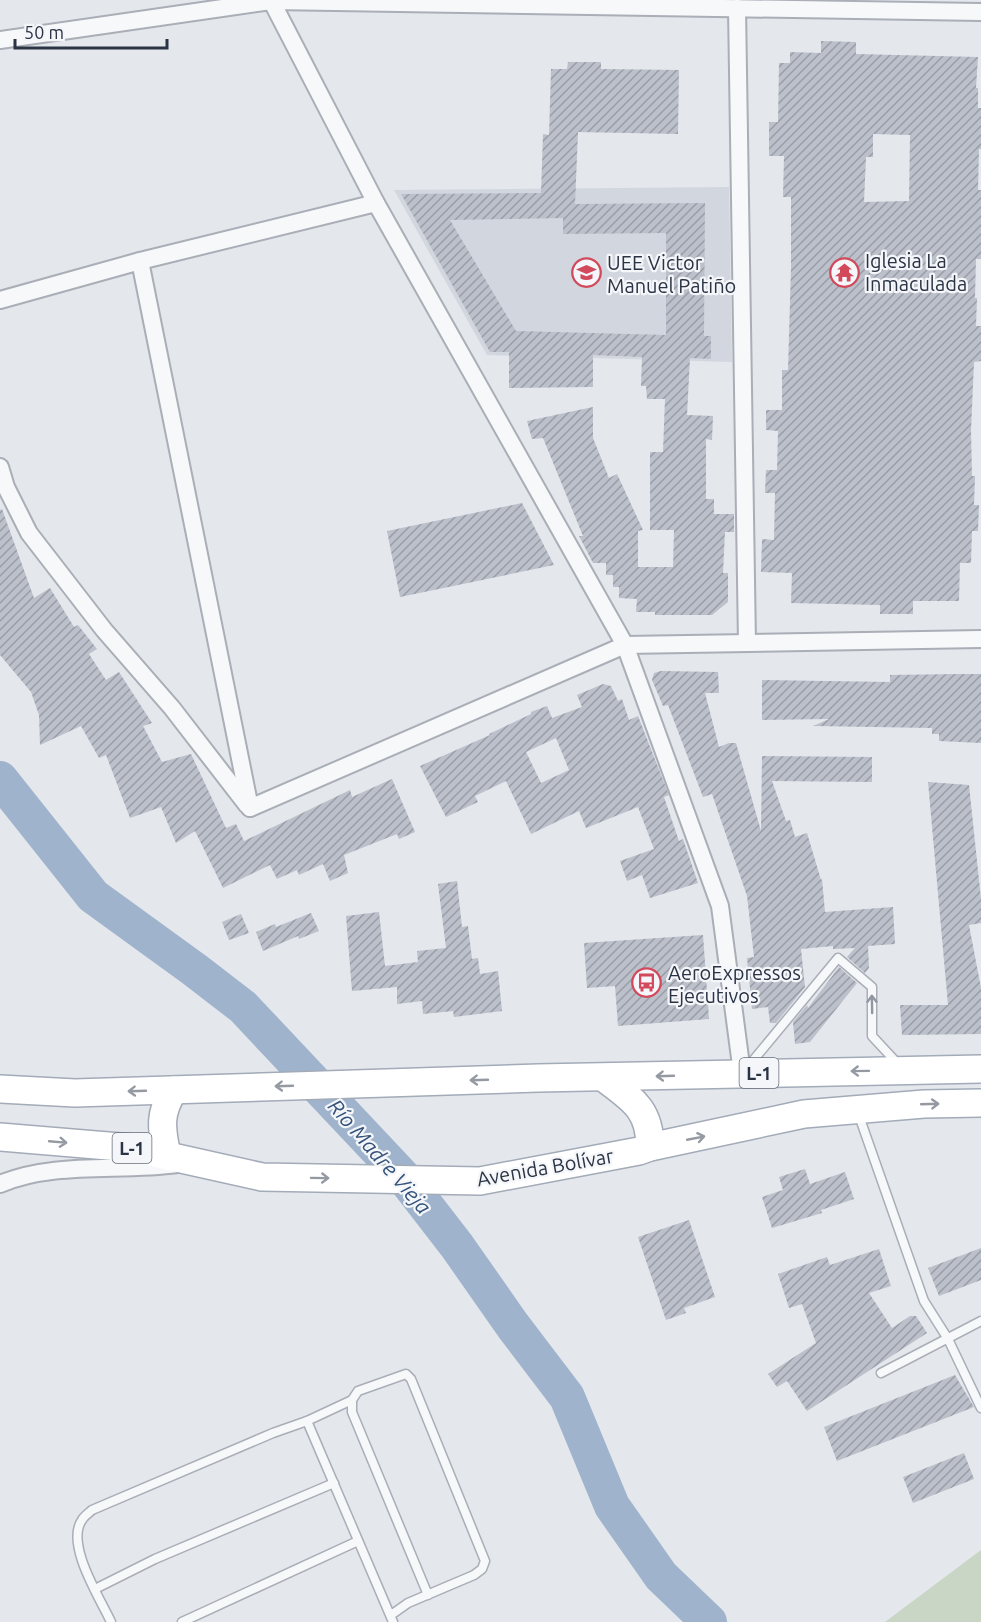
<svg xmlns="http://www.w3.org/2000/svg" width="981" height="1622" font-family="Ubuntu,sans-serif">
	<defs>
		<pattern id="building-hatch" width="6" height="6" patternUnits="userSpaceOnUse" patternTransform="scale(1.5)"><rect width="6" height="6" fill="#bbc0ca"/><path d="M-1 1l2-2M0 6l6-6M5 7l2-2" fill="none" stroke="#989da6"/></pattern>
	</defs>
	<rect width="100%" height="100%" fill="#e4e7ec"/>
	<polygon fill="#d2d6de" points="729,187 732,362 487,355 394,190"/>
	<polygon fill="#c9d6c5" points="981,1550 981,1622 885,1622"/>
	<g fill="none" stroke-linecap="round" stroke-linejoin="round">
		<polyline stroke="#9fb4cc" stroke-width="36" points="0,779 93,896 195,970 243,1007 406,1180 457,1246 513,1326 567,1397 612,1506 661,1576 709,1622"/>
	</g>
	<g fill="url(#building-hatch)" fill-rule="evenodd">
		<path d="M 821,41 L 856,42 L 856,54 L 978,57 L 976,88 L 978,88 L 978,108 L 981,108 L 981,149 L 979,149 L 978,190 L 981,190 L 981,259 L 976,259 L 975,298 L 977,298 L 976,326 L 981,326 L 981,361 L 974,362 L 971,431 L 972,476 L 975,476 L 974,505 L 979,505 L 978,531 L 972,531 L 971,563 L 960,563 L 959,601 L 913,601 L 913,614 L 880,614 L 880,605 L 791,603 L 792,573 L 761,572 L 762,539 L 774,540 L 775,493 L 765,493 L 766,470 L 777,470 L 778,431 L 766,430 L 766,410 L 782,410 L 782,370 L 788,370 L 791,267 L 791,197 L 783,197 L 784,156 L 769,156 L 769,122 L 778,122 L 779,63 L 790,63 L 790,52 L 821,53 ZM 873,134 L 910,135 L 909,201 L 864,202 L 866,157 L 873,157 Z"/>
		<path d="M 568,62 L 601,62 L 601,69 L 679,70 L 678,134 L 578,132 L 575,204 L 705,203 L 704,336 L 711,336 L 711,359 L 690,358 L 687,415 L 713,416 L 712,440 L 706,439 L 706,499 L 714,499 L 714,514 L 734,514 L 734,532 L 725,532 L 723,573 L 728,573 L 728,602 L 712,615 L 655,615 L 655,612 L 636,612 L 637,599 L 619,598 L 619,587 L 613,587 L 613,575 L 606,575 L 606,563 L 593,563 L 579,536 L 583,536 L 543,438 L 532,439 L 527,421 L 593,407 L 593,438 L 609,478 L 617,474 L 643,530 L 638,531 L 638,567 L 673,567 L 674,530 L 650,530 L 650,452 L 663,452 L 665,399 L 647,399 L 646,386 L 641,386 L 642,357 L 593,355 L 593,387 L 509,388 L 509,352 L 490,352 L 401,194 L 541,193 L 543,134 L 549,135 L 551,69 L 567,69 ZM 563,218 L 563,234 L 666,233 L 666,335 L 516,331 L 450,220 Z"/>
		<polygon points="522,503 554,565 400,597 387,531"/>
		<polygon points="2,509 34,598 50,588 74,627 78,625 97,649 89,654 106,680 119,672 152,723 143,726 162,762 191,754 226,828 236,824 244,841 350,790 352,797 392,779 415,832 399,839 397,834 344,855 348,873 330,881 323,864 299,875 297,870 277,879 270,865 223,888 195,831 176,843 161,807 130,818 106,755 99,758 81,726 40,745 39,715 31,692 0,655 0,510"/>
		<polygon points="661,671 718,672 719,693 705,693 719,747 729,743 736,743 761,831 762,756 872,757 872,782 772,781 786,821 790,820 795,837 807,833 821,880 822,879 825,912 893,907 895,944 868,946 869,968 865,973 847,957 855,948 833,949 833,946 801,949 805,987 776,1023 770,1023 768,1007 752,1009 747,958 754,957 747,896 712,794 703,797 668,705 663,706 652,680 654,673"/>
		<polygon points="958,674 981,674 981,743 939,741 939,734 932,734 932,728 813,726 829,719 762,720 762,680 890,682 890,675"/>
		<path d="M 603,684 L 611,686 L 618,701 L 622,699 L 629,720 L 638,716 L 669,795 L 664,797 L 679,841 L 683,839 L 698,883 L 650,898 L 642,875 L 627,881 L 620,861 L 654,849 L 638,807 L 586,828 L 579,811 L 531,834 L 506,781 L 475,796 L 478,802 L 446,817 L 420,766 L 490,735 L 489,734 L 531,714 L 531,712 L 547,706 L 552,718 L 582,707 L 577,695 ZM 556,738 L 569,770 L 541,783 L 526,752 Z"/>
		<polygon points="928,782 969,785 981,899 981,923 969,925 981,988 981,1034 902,1035 900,1005 948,1005"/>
		<polygon points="457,881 462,927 468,926 472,959 478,958 480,974 498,971 502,1011 454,1017 453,1011 423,1014 422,1001 397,1004 397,987 352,991 346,916 379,912 385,966 418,962 417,951 446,948 438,884"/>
		<polygon points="311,913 319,931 299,939 298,936 263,951 256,932 275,924 276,927"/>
		<polygon points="241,914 249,933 229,940 222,922"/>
		<polygon points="703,935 709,1019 618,1026 615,986 587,988 584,943"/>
		<polygon points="839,967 857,983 810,1042 795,1044 793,1022 807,1005 808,1008"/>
		<polygon points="805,1169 810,1184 845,1172 854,1199 821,1210 822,1213 772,1228 762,1197 783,1190 779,1177"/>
		<polygon points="689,1220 715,1297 684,1308 686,1313 666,1320 638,1237"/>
		<polygon points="981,1248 981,1280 939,1296 928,1268"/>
		<polygon points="879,1249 891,1286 869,1293 892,1328 910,1316 916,1316 927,1333 807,1411 787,1381 777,1387 768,1374 816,1343 802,1304 789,1308 778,1274 827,1257 830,1265"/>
		<polygon points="955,1375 974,1407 837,1461 824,1427"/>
		<polygon points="964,1453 974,1479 913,1503 903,1477"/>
	</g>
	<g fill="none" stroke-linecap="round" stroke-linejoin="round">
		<defs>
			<g id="service">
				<polyline points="746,1069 838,958 872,987 872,1036 898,1064"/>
				<polyline points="858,1113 924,1301 948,1339 981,1408"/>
				<polyline points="881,1373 981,1321"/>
				<polyline points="307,1421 393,1622"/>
				<polyline points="95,1589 155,1559 334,1483"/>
				<polyline points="391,1615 408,1603 474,1575 482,1569 485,1561 411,1379 406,1374 358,1391 352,1400 352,1412 428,1595"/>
				<path d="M 111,1622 C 100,1598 65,1544 82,1520 C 84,1516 89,1513 92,1510 L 273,1433 L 307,1421 L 352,1400"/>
				<polyline points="182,1622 358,1541"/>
			</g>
			<g id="minor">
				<polyline points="271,0 376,203 625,645 720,906 742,1073"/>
				<polyline points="737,8 747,643"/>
				<polyline points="0,40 271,1 981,12"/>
				<polyline points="140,261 250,808"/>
				<polyline points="0,300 140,261 376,203"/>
				<polyline points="0,467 6,487 29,533 104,630 172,708 247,805"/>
				<polyline points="250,808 625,645 981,639"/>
				<path d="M 0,1184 C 55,1161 119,1172 177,1164"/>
			</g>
			<g id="primary">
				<path d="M 604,1078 C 632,1099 650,1109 650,1147"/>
				<polyline points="0,1089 75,1093 538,1078 981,1069"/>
				<polyline points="0,1137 132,1148 262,1177 480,1181 639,1151 650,1147 804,1114 924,1104 981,1103"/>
				<path d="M 167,1155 C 161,1128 159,1113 174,1090"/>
			</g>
		</defs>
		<use href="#service" stroke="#a9aeb7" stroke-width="11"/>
		<use href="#minor" stroke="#a9aeb7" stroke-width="20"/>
		<use href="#primary" stroke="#a3abb8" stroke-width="30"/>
		<use href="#service" stroke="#f7f8fa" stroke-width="8"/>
		<use href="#minor" stroke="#f7f8fa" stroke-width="16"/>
		<use href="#primary" stroke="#fff" stroke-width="27"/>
	</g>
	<defs><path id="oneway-shaft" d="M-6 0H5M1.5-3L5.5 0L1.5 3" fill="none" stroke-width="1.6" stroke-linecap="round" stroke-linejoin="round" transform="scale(1.5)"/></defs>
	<use stroke="#9196a0" href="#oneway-shaft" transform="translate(872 1004) rotate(-91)"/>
	<g stroke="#959aa2">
		<use href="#oneway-shaft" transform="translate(860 1071) rotate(179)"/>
		<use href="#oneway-shaft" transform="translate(665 1076) rotate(178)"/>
		<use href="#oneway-shaft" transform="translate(479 1080) rotate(178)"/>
		<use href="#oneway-shaft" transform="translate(284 1086) rotate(178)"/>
		<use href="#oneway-shaft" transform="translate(137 1091) rotate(178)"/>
		<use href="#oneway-shaft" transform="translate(930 1104) rotate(-2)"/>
		<use href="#oneway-shaft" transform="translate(696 1138) rotate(-11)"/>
		<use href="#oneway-shaft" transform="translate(58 1142) rotate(5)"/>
		<use href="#oneway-shaft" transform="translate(320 1178) rotate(1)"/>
	</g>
	<defs>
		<symbol id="temple-ring" viewBox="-11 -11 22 22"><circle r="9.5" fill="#f4f6f9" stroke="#d1495b" stroke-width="1.5"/><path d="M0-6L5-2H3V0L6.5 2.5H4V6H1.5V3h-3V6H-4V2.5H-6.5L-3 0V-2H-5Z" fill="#d1495b"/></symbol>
		<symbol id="school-ring" viewBox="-11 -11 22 22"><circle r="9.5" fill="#f4f6f9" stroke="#d1495b" stroke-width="1.5"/><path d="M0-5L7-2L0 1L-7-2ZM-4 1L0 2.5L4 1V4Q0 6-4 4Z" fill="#d1495b"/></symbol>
		<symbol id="bus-ring" viewBox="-11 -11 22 22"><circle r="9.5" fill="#f4f6f9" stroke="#d1495b" stroke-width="1.5"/><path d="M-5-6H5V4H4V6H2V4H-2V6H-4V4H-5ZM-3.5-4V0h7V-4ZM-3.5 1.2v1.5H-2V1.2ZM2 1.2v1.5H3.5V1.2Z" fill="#d1495b"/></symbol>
	</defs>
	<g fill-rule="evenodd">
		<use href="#temple-ring" x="828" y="256" width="33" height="33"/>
		<use href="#school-ring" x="570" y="256" width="33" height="33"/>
		<use href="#bus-ring" x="630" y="966" width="33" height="33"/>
	</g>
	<g text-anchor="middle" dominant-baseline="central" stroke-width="4.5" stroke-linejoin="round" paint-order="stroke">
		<g fill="#f4f6f9" stroke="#676e7b" stroke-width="1.5">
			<rect x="739.5" y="1058" width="39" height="30" rx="4.5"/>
			<rect x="112.5" y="1133" width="39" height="30" rx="4.5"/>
		</g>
		<g font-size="18" font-weight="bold" fill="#2b3445">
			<text x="759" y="1073">L-1</text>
			<text x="132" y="1148">L-1</text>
		</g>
		<g font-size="20" fill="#2b3445" stroke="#f4f6f9" text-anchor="start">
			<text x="865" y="260">Iglesia La<tspan x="865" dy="23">Inmaculada</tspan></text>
			<text x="607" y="262">UEE Victor<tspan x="607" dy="23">Manuel Patiño</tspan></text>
			<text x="668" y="972">AeroExpressos<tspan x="668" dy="23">Ejecutivos</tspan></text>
		</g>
		<g font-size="20" fill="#2b3445" stroke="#f4f6f9">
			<text transform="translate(545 1167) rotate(-10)">Avenida Bolívar</text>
		</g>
		<g font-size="21" font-style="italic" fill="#34527a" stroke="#f4f6f9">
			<text transform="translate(380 1156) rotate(49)">Río Madre Vieja</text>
		</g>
	</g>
	<path d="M15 39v9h152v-9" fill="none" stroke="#2b3445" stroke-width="3"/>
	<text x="24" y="39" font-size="18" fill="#2b3445" stroke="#f4f6f9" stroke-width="4.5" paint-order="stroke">50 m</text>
</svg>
